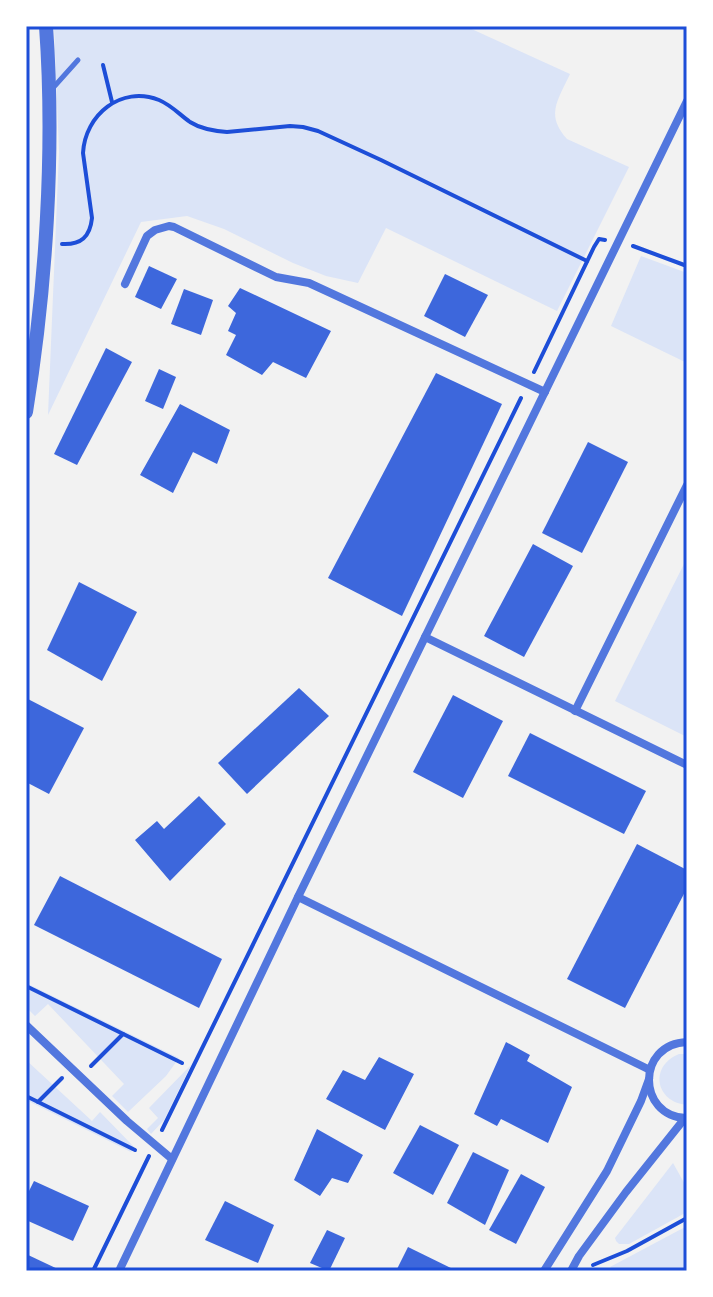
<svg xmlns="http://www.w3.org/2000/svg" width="713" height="1297" font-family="'Fira Sans',sans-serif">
	<rect width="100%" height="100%" fill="#f2f2f2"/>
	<g fill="#dbe4f7">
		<path d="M 54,26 L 465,26 L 570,74 C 558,100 545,115 567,139 L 629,167 L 557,311 L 386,228 L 358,283 L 326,276 L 293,263 L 224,229 L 187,216 L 141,222 L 48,415 L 59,152 Z"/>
		<polygon points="641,256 687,273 687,363 611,326"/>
		<polygon points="687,558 687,737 615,701"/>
		<polygon points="26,983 179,1058 166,1076 128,1112 112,1096 124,1084 48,1004 35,1016 26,1007"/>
		<path d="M 679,1054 L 687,1054 L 687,1105 C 655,1102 649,1066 679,1054 Z"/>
		<polygon points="26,1060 92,1121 100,1112 134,1147 131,1152 26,1100"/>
		<polygon points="191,1065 164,1120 151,1134 147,1129 158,1118 149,1108"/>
		<polygon points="673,1163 687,1188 687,1212 629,1244 619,1244 616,1241 615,1238"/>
		<polygon points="687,1226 687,1271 617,1271 610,1267"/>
	</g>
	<g fill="#3d67dc">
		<polygon points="149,266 177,279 161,309 135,297"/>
		<polygon points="445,274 488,295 465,337 424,316"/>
		<polygon points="240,288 331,331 306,378 273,362 262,375 226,355 236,335 228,331 236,313 228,306"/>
		<polygon points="184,289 213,300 201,335 171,324"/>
		<polygon points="106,348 132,362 77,465 54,454"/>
		<polygon points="159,369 176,377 163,409 145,401"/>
		<polygon points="436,373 502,404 402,616 328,578"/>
		<polygon points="180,404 230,430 217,464 193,452 173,493 140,475"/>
		<polygon points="588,442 628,462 582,553 542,533"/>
		<polygon points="533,544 573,566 524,657 484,636"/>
		<polygon points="79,582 137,612 102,681 47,650"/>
		<polygon points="299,688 329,716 247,794 218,763"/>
		<polygon points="453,695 503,721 463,798 413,772"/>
		<polygon points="26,698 84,728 49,794 26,782"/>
		<polygon points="530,733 646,791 624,834 508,776"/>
		<polygon points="199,796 226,824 170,881 135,840 157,821 164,829"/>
		<polygon points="637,844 687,870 687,888 625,1008 567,979"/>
		<polygon points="60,876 222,959 199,1008 34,925"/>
		<polygon points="506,1042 530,1055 527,1061 572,1087 548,1143 501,1119 497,1126 474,1114"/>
		<polygon points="379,1057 414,1074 385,1130 326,1099 343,1070 365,1080"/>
		<polygon points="420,1125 459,1145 433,1195 393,1173"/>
		<polygon points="317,1129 363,1155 348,1183 332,1178 320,1196 294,1180"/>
		<polygon points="473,1152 509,1170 485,1225 447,1203"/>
		<polygon points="521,1174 545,1187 516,1244 489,1230"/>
		<polygon points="34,1181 89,1206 73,1241 26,1220 26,1197"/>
		<polygon points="225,1201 274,1225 258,1263 205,1240"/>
		<polygon points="327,1230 345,1238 329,1271 310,1263"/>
		<polygon points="408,1247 457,1271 396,1271"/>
		<polygon points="26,1254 62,1271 26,1271"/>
	</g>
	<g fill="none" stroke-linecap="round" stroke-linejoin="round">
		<g stroke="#1d4ed8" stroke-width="4">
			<polyline points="103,65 112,102"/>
			<path d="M 62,244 C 81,245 90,237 92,218 L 83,153 C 85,115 121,85 159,100 C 171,105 179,114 190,122 C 201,129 214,131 227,132 L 290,126 L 303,127 L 318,131 L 381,160 L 587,261"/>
			<polyline points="633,246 687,266"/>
			<polyline points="534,372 594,247 599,239 605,240"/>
			<polyline points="26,986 182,1063"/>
			<polyline points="91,1066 123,1034"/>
			<polyline points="26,1096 135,1150"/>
			<polyline points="38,1102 62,1078"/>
			<polyline points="162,1130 521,398"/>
			<polyline points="593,1265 627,1251 687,1218"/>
			<polyline points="93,1271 149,1156"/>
		</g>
		<polyline stroke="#5277de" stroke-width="5" points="52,89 78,60"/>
		<g stroke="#5277de" stroke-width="8">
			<polyline points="125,284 147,236 155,230 169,226 174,227 276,277 309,283 545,392"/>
			<polyline points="425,637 687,765"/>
			<polyline points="575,711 687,485"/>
			<polyline points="298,897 650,1070"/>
			<polyline points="26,1025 127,1121 172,1159"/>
			<path d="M 686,1118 C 637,1116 636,1044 687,1042"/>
			<polyline points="119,1271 298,897 687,101"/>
			<polyline points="544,1271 607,1171 641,1101 649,1079"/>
			<polyline points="571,1271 579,1256 626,1192 685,1118"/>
		</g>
		<path stroke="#5277de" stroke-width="14" d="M 26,412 C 46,289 55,150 46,26"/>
	</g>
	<rect width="713" height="1297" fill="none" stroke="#ffffff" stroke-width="56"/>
	<rect x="28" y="28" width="657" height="1241" fill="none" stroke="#1d4ed8" stroke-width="3"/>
</svg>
